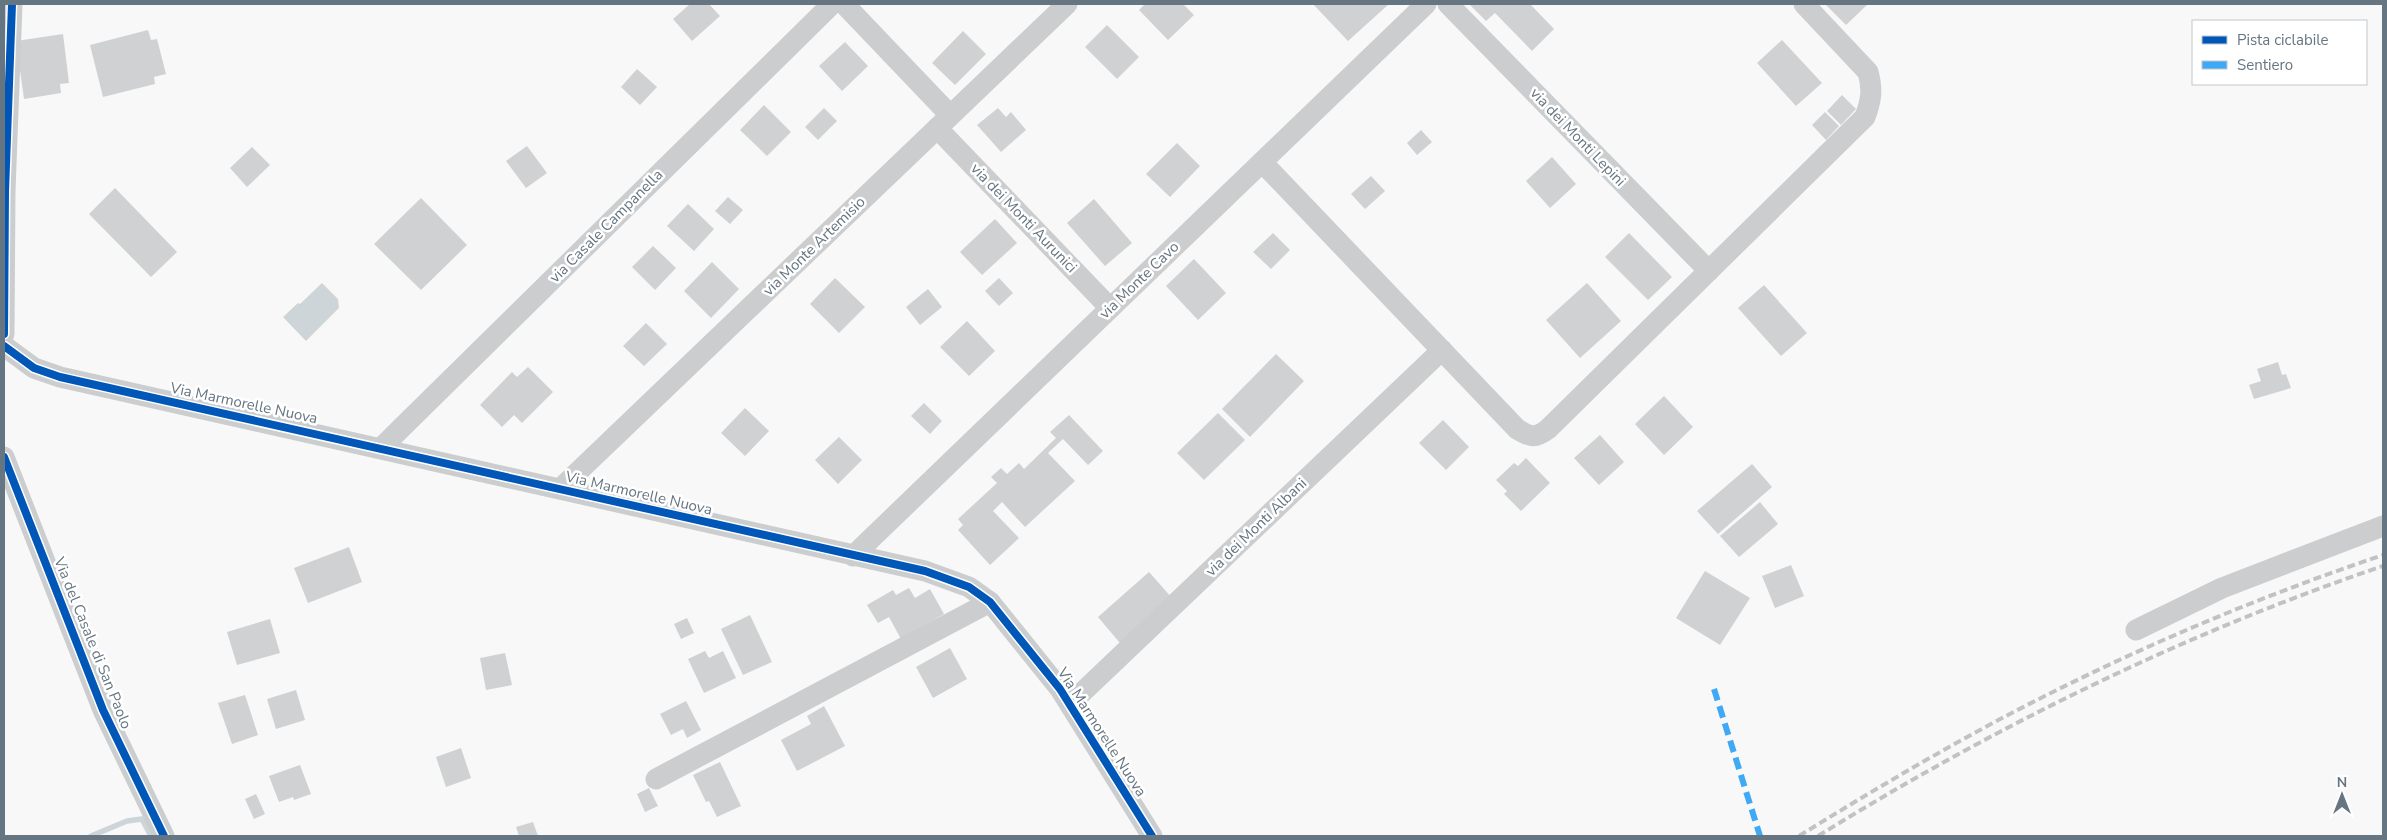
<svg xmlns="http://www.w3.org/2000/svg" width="2387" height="840" font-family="'Nunito Sans',sans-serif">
	<rect width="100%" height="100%" fill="#f8f8f8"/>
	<polygon fill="#cdd5d8" points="322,283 338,299 339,308 306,341 283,317 298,303 300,304"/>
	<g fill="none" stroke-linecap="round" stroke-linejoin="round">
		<polyline stroke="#cdd5d8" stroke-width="5.5" points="91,836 127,821 142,819 151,836"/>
	</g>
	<g fill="#cfd1d2">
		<polygon points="690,4 709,4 720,16 692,41 673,19"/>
		<polygon points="1145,4 1183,4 1194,15 1168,40 1139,10"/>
		<polygon points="1313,4 1389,4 1348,41"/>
		<polygon points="1469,4 1530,4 1554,29 1532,51 1495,13 1486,21"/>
		<polygon points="1825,4 1868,4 1846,25"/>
		<polygon points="1107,25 1139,57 1117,79 1085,47"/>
		<polygon points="148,30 151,40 157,39 166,74 154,77 155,84 103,97 90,45"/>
		<polygon points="963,31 986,54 955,85 932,63"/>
		<polygon points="63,34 69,83 60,84 61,93 24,99 16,41"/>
		<polygon points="1782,40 1822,83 1796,106 1757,63"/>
		<polygon points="845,42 868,66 842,91 819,66"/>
		<polygon points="637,69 657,87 640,105 621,87"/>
		<polygon points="1842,95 1856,109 1841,125 1827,111"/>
		<polygon points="764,105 791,132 767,156 740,130"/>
		<polygon points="824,108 837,121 818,140 805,127"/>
		<polygon points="998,108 1006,117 1011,112 1026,130 1001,152 977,125"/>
		<polygon points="1825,112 1839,126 1826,140 1812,125"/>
		<polygon points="1421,130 1432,142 1417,155 1407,143"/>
		<polygon points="1177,143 1200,166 1170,197 1146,174"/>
		<polygon points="527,146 547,173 526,188 506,161"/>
		<polygon points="252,147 270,165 247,187 230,168"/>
		<polygon points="1552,157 1576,184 1550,208 1526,181"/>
		<polygon points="1371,176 1385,191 1365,209 1351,194"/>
		<polygon points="115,188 177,252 151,277 89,214"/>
		<polygon points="728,197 743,210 730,224 715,211"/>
		<polygon points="421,198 467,245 421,290 374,244"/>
		<polygon points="1094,199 1132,243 1105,266 1067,223"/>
		<polygon points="688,204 714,229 694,251 667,226"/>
		<polygon points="995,219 1017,243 982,275 960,252"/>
		<polygon points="1273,233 1290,250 1271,269 1253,252"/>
		<polygon points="1629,233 1672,277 1648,300 1605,257"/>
		<polygon points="653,246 676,268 655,290 632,267"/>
		<polygon points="1194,259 1226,293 1198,320 1166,286"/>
		<polygon points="712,262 739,289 711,318 684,291"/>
		<polygon points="835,278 865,307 839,333 810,304"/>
		<polygon points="999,278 1013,293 999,306 985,291"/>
		<polygon points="1587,283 1621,321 1580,358 1546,320"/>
		<polygon points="1764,285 1807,333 1781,356 1738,308"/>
		<polygon points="928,289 942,307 920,325 906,307"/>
		<polygon points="967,321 995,351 969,376 940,347"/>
		<polygon points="646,323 667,344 644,366 623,346"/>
		<polygon points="1276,354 1304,381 1250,437 1222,409"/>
		<polygon points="2278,362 2282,375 2286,374 2291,388 2254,399 2249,385 2261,381 2257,369"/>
		<polygon points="528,367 553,392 522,423 514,415 502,427 480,405 512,372 517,377"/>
		<polygon points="1664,396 1693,427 1664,455 1635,424"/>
		<polygon points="924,403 942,421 930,434 911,416"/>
		<polygon points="745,408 769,431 745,456 721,433"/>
		<polygon points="1218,413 1245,440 1204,480 1177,453"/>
		<polygon points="1069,415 1103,451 1088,465 1063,439 1048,453 1075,481 1025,527 1002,502 993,511 1019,538 990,565 958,530 963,525 958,519 997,483 991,477 1001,468 1007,474 1019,463 1024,469 1056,438 1050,432"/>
		<polygon points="1443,420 1469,447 1446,470 1419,443"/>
		<polygon points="1600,435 1624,462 1599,485 1574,458"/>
		<polygon points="839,437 862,460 838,484 815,460"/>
		<polygon points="1526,458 1550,483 1521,511 1504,494 1507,491 1496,480 1514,463 1518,466"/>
		<polygon points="1752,464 1772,487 1718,534 1697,511"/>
		<polygon points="1760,502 1778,524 1739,557 1720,536"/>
		<polygon points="349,547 362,582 308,603 294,568"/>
		<polygon points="1791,565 1804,596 1775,608 1762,576"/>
		<polygon points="1705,571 1750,598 1720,645 1676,618"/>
		<polygon points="1149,572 1172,598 1120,643 1098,617"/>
		<polygon points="909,588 915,598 930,589 944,614 901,639 889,617 878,623 867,605 893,590 896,595"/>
		<polygon points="750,615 772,662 743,675 721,629"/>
		<polygon points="687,618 694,633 681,639 674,624"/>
		<polygon points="270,619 280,653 237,665 227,632"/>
		<polygon points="950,648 967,679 933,698 916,667"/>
		<polygon points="705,651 709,658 723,651 736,678 704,693 688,659"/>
		<polygon points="505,653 512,685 486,690 480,658"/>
		<polygon points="296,690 305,720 276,729 267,699"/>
		<polygon points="245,695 258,735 232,744 218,703"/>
		<polygon points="686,701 701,730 687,738 683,729 671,735 660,714"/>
		<polygon points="824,706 845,746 797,771 781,740 811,724 807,716"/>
		<polygon points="461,748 471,778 446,787 436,757"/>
		<polygon points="720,762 741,806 717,817 709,801 706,802 693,775"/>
		<polygon points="300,765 311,794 294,800 293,797 279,802 269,776"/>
		<polygon points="649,788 658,806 645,812 637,794"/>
		<polygon points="256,794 265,814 254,819 245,799"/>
		<polygon points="533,822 538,836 519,836 516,827"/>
	</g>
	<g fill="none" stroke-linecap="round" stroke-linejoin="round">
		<g stroke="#cbcdce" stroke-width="21">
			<polyline points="844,4 950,115"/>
			<polyline points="1448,4 1709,271"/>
			<polyline points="937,128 1110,308"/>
			<path d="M 1262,162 L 1517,429 C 1530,437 1535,439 1548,429 L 1865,117 C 1871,101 1873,90 1868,72 L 1804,4"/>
			<polyline points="4,334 5,191 12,4"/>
			<polyline points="4,346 34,368 60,377 925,571 969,587 990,602 1060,689 1152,836"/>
			<polyline points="381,448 832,4"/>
			<polyline points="4,457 103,710 164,836"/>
			<polyline points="561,488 1067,4"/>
			<polyline points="853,556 1426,4"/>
			<polyline points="2136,630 2222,588 2383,526"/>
			<polyline points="1070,704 1442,350"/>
			<polyline points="656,779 990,602"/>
		</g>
		<g stroke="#c1c2c4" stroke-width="4" stroke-dasharray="8 4" stroke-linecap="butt">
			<path d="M 1799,836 C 1862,797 1926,759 1991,724 C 2116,657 2249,600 2383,555"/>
			<path d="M 1818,836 C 1996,726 2185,633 2383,566"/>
		</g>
		<polyline stroke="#3fa9f5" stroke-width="6" stroke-dasharray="12 6" stroke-linecap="butt" points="1714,689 1760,836"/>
		<defs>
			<g id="cycleway">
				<polyline points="4,334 5,191 12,4"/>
				<polyline points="4,346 34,368 60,377 925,571 969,587 990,602 1060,689 1152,836"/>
				<polyline points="4,457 103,710 164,836"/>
			</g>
		</defs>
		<use href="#cycleway" stroke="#fff" stroke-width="11"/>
		<use href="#cycleway" stroke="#0057b8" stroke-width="8"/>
	</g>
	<g text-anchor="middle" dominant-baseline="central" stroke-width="5" stroke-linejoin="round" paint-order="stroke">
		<g font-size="15" fill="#657581" stroke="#fff">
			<text transform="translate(1578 137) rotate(46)">via dei Monti Lepini</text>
			<text transform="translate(1024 218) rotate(46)">via dei Monti Aurunici</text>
			<text transform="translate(606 226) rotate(-45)">via Casale Campanella</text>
			<text transform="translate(814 246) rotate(-44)">via Monte Artemisio</text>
			<text transform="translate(1139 280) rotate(-44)">via Monte Cavo</text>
			<text transform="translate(244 403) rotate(12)">Via Marmorelle Nuova</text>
			<text transform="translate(639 493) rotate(13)">Via Marmorelle Nuova</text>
			<text transform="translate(1256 527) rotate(-44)">via dei Monti Albani</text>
			<text transform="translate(93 643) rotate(68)">Via del Casale di San Paolo</text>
			<text transform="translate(1102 732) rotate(57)">Via Marmorelle Nuova</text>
		</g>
	</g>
	<rect width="2387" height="840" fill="none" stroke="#657581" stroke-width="10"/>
	<rect x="2192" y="20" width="175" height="65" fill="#ffffff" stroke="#c1c8cd"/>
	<rect x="2202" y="36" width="25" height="8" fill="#0057b8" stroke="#c1c8cd"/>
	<text x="2237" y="45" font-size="15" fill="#657581">Pista ciclabile</text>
	<rect x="2202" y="61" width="25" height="8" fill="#3fa9f5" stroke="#c1c8cd"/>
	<text x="2237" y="70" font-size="15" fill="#657581">Sentiero</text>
	<g transform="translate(2342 795)" stroke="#ffffff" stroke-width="4" paint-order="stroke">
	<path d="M0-4L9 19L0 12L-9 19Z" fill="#657581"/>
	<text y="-8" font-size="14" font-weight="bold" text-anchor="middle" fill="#657581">N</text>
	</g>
</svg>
